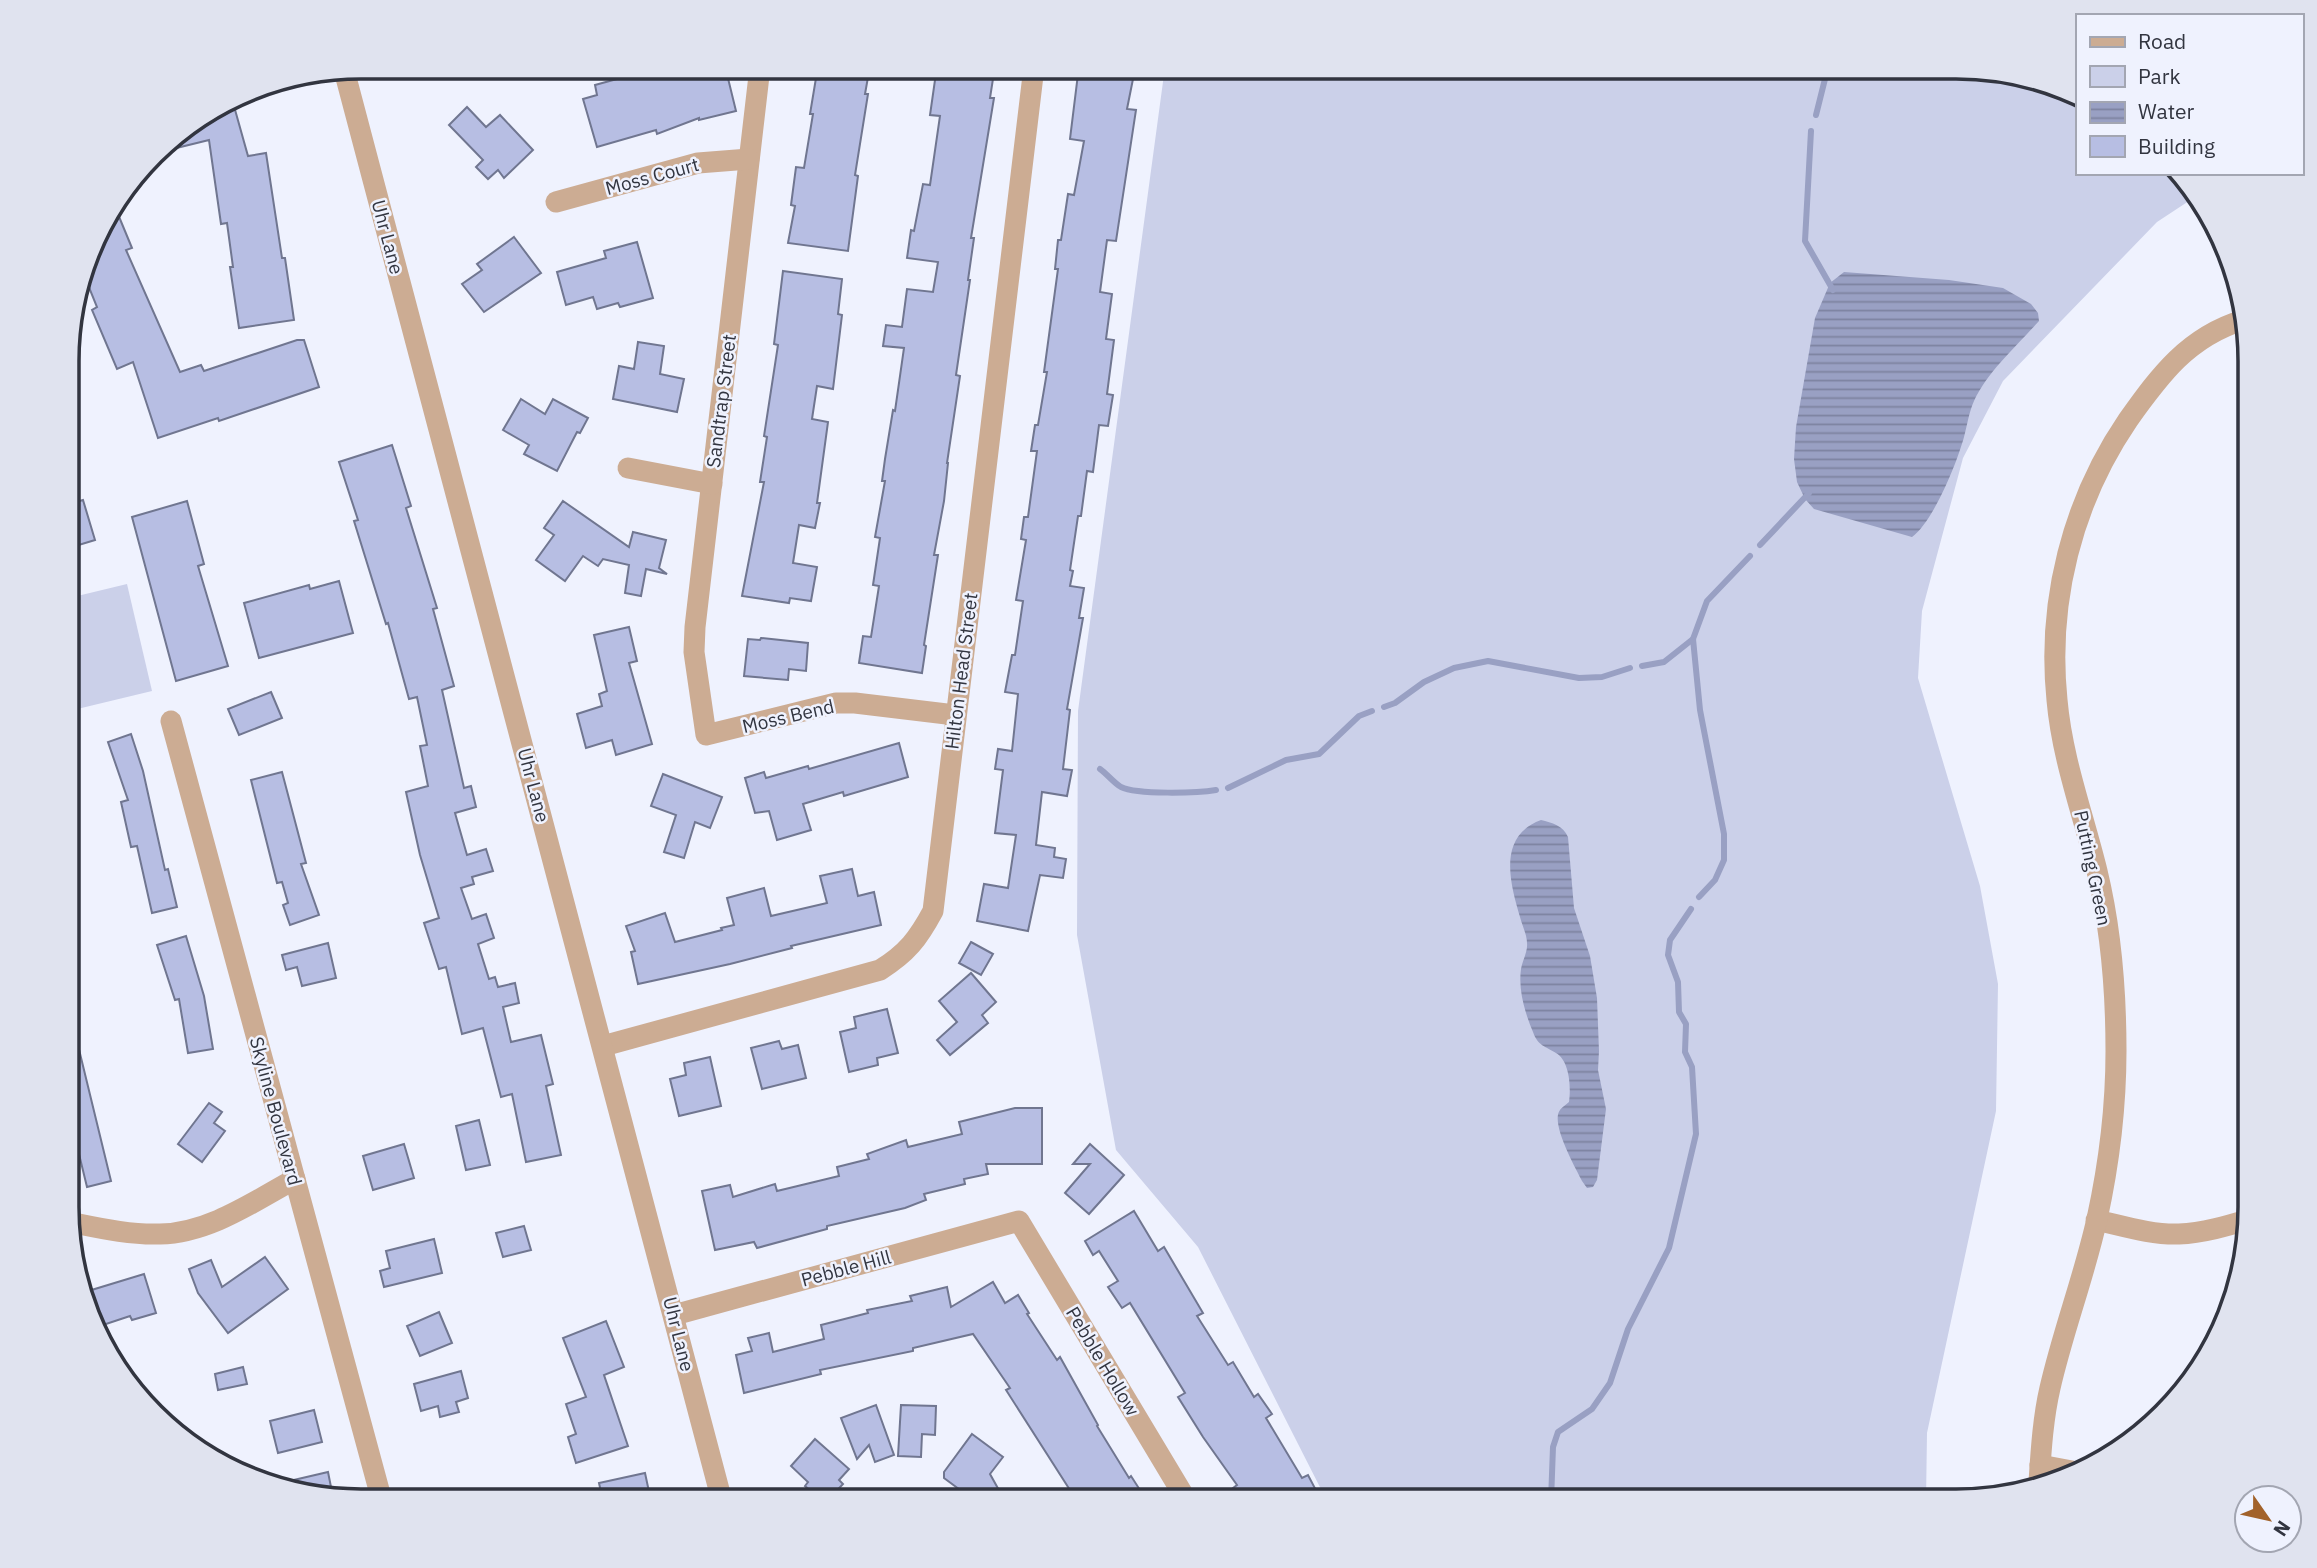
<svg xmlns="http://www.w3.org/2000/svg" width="2317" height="1568" font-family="'IBM Plex Sans',sans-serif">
	<defs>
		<pattern id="water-rules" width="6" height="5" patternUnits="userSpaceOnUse" patternTransform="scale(1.75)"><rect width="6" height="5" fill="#99a0c3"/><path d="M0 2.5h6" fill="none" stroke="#7d83a0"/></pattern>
	</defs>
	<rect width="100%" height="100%" fill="#eff2fe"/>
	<g fill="#cbd0e9">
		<polygon points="1165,67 1957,67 2050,82 2077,95 2077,173 2173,173 2195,197 2157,222 2003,381 1963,458 1922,611 1918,678 1980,886 1998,984 1996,1111 1927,1433 1926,1501 1327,1501 1198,1247 1116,1150 1077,935 1078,711"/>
		<polygon points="127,584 152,691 69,711 69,598"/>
	</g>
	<g fill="url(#water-rules)">
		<path d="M 1844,272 L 1949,280 L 2003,288 L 2031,304 L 2038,313 L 2039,321 C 2017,346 1988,371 1974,401 C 1969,412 1967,426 1964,437 C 1957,463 1933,522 1912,537 L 1814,509 L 1805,499 L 1797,482 L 1794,459 L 1796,427 L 1815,318 L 1830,283 Z"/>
		<path d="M 1541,820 C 1552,823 1563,825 1568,837 L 1574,908 L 1590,956 L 1597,998 L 1599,1051 L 1598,1070 L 1606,1109 L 1597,1180 L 1593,1187 L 1587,1188 L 1582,1181 C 1575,1167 1550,1123 1560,1110 C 1560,1109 1568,1103 1569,1102 C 1571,1088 1570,1061 1556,1053 C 1545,1046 1538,1046 1533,1032 C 1525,1013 1518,990 1521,969 C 1522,961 1528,952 1527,943 C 1527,935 1522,925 1520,917 C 1510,883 1497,836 1541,820 Z"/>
	</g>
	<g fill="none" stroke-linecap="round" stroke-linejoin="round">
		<g stroke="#99a0c3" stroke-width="6">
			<polyline points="1816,115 1828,67"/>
			<polyline points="1811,131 1805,241 1833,290"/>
			<polyline points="1760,545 1809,493"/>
			<polyline points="1642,666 1664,662 1693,639"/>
			<polyline points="1384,707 1395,703 1424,682 1454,668 1488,661 1579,678 1602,677 1630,668"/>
			<path d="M 1100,769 C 1107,774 1114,783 1121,787 C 1137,795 1198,793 1216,790"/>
			<polyline points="1228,788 1286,760 1319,754 1359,716 1372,711"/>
			<polyline points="1699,897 1715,880 1724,860 1724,834 1700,710 1693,639 1707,601 1750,556"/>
			<polyline points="1551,1501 1553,1447 1558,1432 1592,1409 1610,1383 1628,1329 1669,1248 1696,1134 1692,1067 1685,1052 1686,1024 1679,1012 1678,982 1668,955 1670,940 1691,909"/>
		</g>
	</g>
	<g fill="#b7bee3" stroke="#707690" stroke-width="2">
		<polygon points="644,66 725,66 736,111 699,120 699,118 657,134 656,130 597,147 583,99 597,95 595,85 635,74 633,70"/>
		<polygon points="818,66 870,66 865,94 868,94 855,175 858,176 848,251 788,243 795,206 791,205 796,167 804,168 813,114 810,114"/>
		<polygon points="937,66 995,66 990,98 994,98 971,238 974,238 968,280 970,280 956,375 960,376 947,463 948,463 944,501 934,555 938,555 924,645 926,646 922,673 859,663 863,636 871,637 879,586 873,585 880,538 875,537 885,481 882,481 885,459 893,410 895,411 904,348 883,346 886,325 902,327 907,289 933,292 938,262 907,258 911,230 914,231 923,184 930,185 940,116 930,115"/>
		<polygon points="1079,66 1126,66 1124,77 1133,79 1127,109 1136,110 1116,241 1107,240 1100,292 1112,294 1106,339 1114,340 1107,394 1113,395 1108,426 1099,425 1093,472 1087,471 1081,516 1078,516 1070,570 1073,571 1070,586 1084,588 1079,618 1083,618 1067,709 1070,710 1063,769 1072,770 1067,796 1042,792 1036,845 1055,848 1054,857 1066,859 1063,878 1040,875 1028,931 977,921 984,884 1008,888 1016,835 995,833 1003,770 995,769 998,749 1012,751 1018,694 1005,692 1012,655 1015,655 1023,601 1016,600 1026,540 1021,539 1024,517 1028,517 1037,451 1031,451 1035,425 1038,425 1047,372 1044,372 1058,269 1055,269 1058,240 1061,240 1068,194 1074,195 1084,141 1070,139"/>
		<polygon points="232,99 248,156 266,153 282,258 285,258 294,320 239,328 230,267 233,267 227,223 221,224 209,140 156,153 166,140"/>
		<polygon points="467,107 486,127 500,115 533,150 504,178 498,170 488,179 476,167 483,160 449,125"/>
		<polygon points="115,207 132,248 126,250 180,372 201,365 204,371 297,340 304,340 319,387 219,421 218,418 158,438 133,362 117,369 92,310 97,307 84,275 97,230"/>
		<polygon points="514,237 541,273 484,312 462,284 482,270 477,264"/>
		<polygon points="637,242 653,298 620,307 618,303 597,309 593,297 566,305 557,272 606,258 604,251"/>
		<polygon points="783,271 842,279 838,314 842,315 833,389 817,386 812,419 828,422 817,503 820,503 815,528 799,525 793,563 817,567 811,601 790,598 789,603 742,596 764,482 760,482 767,437 764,436 778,345 774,344"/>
		<polygon points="638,342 664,346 660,374 684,379 677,412 613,399 619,366 634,369"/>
		<polygon points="521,399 545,414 553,399 588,418 580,433 577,432 557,471 524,454 529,445 503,430"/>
		<polygon points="392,445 411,506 406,508 437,608 433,609 454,686 442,690 464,788 471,786 476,807 455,813 467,855 486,849 493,871 472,877 474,884 461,888 472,919 486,914 494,938 478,944 489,979 495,977 498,987 515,983 519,1003 503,1007 511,1042 541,1035 553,1084 546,1086 561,1155 526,1162 512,1094 501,1097 483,1028 462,1034 446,967 439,969 424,923 439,918 420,855 406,792 428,786 420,746 427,745 417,697 409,699 388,623 386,624 354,521 358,520 339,462"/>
		<polygon points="83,500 95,540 69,548 69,504"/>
		<polygon points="187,501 204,564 198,566 228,666 176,681 132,517"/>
		<polygon points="563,501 629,547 633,532 666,540 659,568 667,574 646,569 641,596 625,593 629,565 603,559 598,566 583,556 565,581 536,560 554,535 544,528"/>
		<polygon points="339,581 353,633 259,658 244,603 309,585 310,589"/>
		<polygon points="629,627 637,661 629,663 652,744 616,755 612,740 586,748 577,714 602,706 599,694 607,691 594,635"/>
		<polygon points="761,638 808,643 806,671 789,669 788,680 744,676 748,639 760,640"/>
		<polygon points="271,692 282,718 239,735 228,709"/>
		<polygon points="131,734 143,771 165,870 168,869 177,907 152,913 137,846 131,847 121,802 128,800 108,742"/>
		<polygon points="899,743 908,777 844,796 843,792 803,804 811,830 777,840 769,811 755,813 745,778 764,772 766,778 808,766 809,769"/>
		<polygon points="282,772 306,863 301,864 319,915 290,925 283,905 288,903 282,882 277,883 251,780"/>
		<polygon points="663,774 722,797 710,828 695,822 684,858 664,852 676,815 651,806"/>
		<polygon points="852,869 858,896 874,892 881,925 791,946 792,948 730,964 638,984 631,952 635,951 626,926 665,913 675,942 722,930 721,928 734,925 727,898 764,888 771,916 827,903 820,876"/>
		<polygon points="186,936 204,996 213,1049 188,1053 179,999 175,1000 157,945"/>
		<polygon points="971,942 993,954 981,975 959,963"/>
		<polygon points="328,943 336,978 302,986 297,967 286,970 282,955"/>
		<polygon points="971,973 996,1002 982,1015 988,1023 950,1055 937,1040 957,1022 939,1001"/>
		<polygon points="887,1009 898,1053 877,1058 878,1065 849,1072 840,1032 856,1028 854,1017"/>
		<polygon points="75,1033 111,1181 87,1187 69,1113 69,1034"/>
		<polygon points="779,1041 782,1049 798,1045 806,1078 762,1089 751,1048"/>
		<polygon points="710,1057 721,1106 679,1116 670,1079 686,1075 684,1063"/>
		<polygon points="209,1103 222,1112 214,1123 225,1131 202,1162 178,1144"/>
		<polygon points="1015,1108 1042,1108 1042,1164 986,1164 988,1174 964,1179 965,1184 924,1194 926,1200 905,1208 827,1226 827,1229 757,1248 754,1242 715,1250 702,1191 730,1185 733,1197 775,1184 777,1191 839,1176 837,1167 869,1159 867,1154 906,1140 908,1147 962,1134 959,1122"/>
		<polygon points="479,1120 490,1165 466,1170 456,1126"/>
		<polygon points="404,1144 414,1178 373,1190 363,1156"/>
		<polygon points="1090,1144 1124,1175 1089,1214 1065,1193 1090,1164 1073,1164"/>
		<polygon points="1134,1211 1158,1251 1164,1247 1203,1313 1197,1316 1228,1365 1233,1362 1254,1397 1258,1394 1272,1414 1266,1418 1302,1478 1308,1475 1319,1496 1310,1501 1240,1501 1233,1488 1237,1485 1203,1437 1178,1397 1185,1393 1130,1303 1122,1308 1108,1287 1118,1281 1099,1251 1093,1255 1085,1241"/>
		<polygon points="524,1226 531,1250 503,1257 496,1233"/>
		<polygon points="434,1239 442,1273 384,1287 380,1271 390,1268 386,1251"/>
		<polygon points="265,1257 288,1289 228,1333 198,1293 189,1269 211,1260 222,1287"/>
		<polygon points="144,1274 156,1313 132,1320 130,1316 97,1327 85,1292"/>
		<polygon points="993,1282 1005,1303 1018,1295 1029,1313 1027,1314 1057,1360 1060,1357 1098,1425 1097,1426 1129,1478 1131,1476 1147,1501 1077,1501 1006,1390 1010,1388 973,1334 913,1348 913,1351 820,1370 821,1374 744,1393 736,1355 752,1351 748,1338 769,1333 773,1352 824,1339 821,1325 868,1313 867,1310 912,1301 910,1296 947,1287 951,1307"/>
		<polygon points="439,1312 452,1343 420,1356 407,1326"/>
		<polygon points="606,1321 624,1367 604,1375 628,1446 576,1463 568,1437 576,1434 566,1404 586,1397 563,1338"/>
		<polygon points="243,1367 247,1384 218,1390 215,1374"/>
		<polygon points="461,1371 468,1398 456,1402 459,1412 440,1417 438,1406 421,1411 414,1384"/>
		<polygon points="876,1405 894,1455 875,1462 869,1445 857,1459 841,1418"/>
		<polygon points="901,1405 936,1406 935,1435 922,1434 921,1457 898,1456"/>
		<polygon points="314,1410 322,1442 278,1453 270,1421"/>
		<polygon points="972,1434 1003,1457 990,1474 1005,1501 975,1501 944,1478 944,1472"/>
		<polygon points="815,1439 849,1469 839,1480 843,1484 827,1501 822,1501 805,1486 808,1482 791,1466"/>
		<polygon points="328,1472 333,1497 268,1486"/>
		<polygon points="645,1473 651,1501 603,1501 599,1483"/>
	</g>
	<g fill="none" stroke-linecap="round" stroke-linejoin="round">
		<g stroke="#ccac93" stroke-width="21">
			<polyline points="760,67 695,627 694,652 706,735 836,703 855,703 955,715"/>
			<polyline points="556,202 698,163 749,159"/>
			<polyline points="628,468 712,484"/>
			<polyline points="171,721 382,1501"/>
			<path d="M 603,1046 L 880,970 C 907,953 918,939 933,911 L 1034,67"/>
			<path d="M 2096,1220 C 2123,1226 2152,1235 2179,1234 C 2203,1233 2227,1226 2250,1219"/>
			<path d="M 69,1222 C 99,1228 129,1235 160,1234 C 209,1233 253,1202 295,1179"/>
			<polyline points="674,1315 1019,1221 1187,1501"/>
			<polyline points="2040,1465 2072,1471"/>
			<path d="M 2039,1482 C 2041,1451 2043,1418 2050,1388 C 2063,1331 2084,1277 2097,1219 C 2109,1164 2116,1108 2116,1051 C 2116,992 2111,929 2097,871 C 2083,814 2062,758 2057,700 C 2047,602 2072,502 2128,420 C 2160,375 2188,337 2243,320"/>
		</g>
		<polyline stroke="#ccac93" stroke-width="21" points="344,70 722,1501"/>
	</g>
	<g text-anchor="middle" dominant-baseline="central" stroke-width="5" stroke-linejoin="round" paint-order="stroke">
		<g font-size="19" fill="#323540" stroke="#eff2fe">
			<text transform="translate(652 176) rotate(-15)">Moss Court</text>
			<text transform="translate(388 237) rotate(75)">Uhr Lane</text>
			<text transform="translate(721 401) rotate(-83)">Sandtrap Street</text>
			<text transform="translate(961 671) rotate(-83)">Hilton Head Street</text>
			<text transform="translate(788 716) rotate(-13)">Moss Bend</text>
			<text transform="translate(534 785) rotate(75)">Uhr Lane</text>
			<text transform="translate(2093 868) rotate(78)">Putting Green</text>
			<text transform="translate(276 1111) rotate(75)">Skyline Boulevard</text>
			<text transform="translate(846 1268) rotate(-15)">Pebble Hill</text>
			<text transform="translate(679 1334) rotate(76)">Uhr Lane</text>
			<text transform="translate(1103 1361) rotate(59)">Pebble Hollow</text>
		</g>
	</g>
	<path d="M0 0H2317V1568H0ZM361 79H1956A282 282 0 0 1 2238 361V1207A282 282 0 0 1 1956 1489H361A282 282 0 0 1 79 1207V361A282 282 0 0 1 361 79Z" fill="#e0e3ef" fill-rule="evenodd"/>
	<path fill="none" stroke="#323540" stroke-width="3.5" d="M361 79H1956A282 282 0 0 1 2238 361V1207A282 282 0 0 1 1956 1489H361A282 282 0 0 1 79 1207V361A282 282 0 0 1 361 79Z"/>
	<rect x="2076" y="14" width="228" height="161" fill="#eff2fe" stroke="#a3a6b2" stroke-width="2"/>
	<rect x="2090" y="37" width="35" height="10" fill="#ccac93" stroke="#a3a6b2" stroke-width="2"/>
	<text x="2138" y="49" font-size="21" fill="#323540">Road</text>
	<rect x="2090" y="66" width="35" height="21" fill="#cbd0e9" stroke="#a3a6b2" stroke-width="2"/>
	<text x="2138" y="84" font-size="21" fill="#323540">Park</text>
	<rect x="2090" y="102" width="35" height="21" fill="url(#water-rules)" stroke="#a3a6b2" stroke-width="2"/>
	<text x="2138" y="119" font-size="21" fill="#323540">Water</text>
	<rect x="2090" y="136" width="35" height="21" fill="#b7bee3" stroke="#a3a6b2" stroke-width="2"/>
	<text x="2138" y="154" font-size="21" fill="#323540">Building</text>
	<g transform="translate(2268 1519) rotate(124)"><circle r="33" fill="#eff2fe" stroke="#a3a6b2" stroke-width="2"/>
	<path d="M0-5L12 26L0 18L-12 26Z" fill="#a2622a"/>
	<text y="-10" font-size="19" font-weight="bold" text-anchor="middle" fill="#323540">N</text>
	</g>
</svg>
